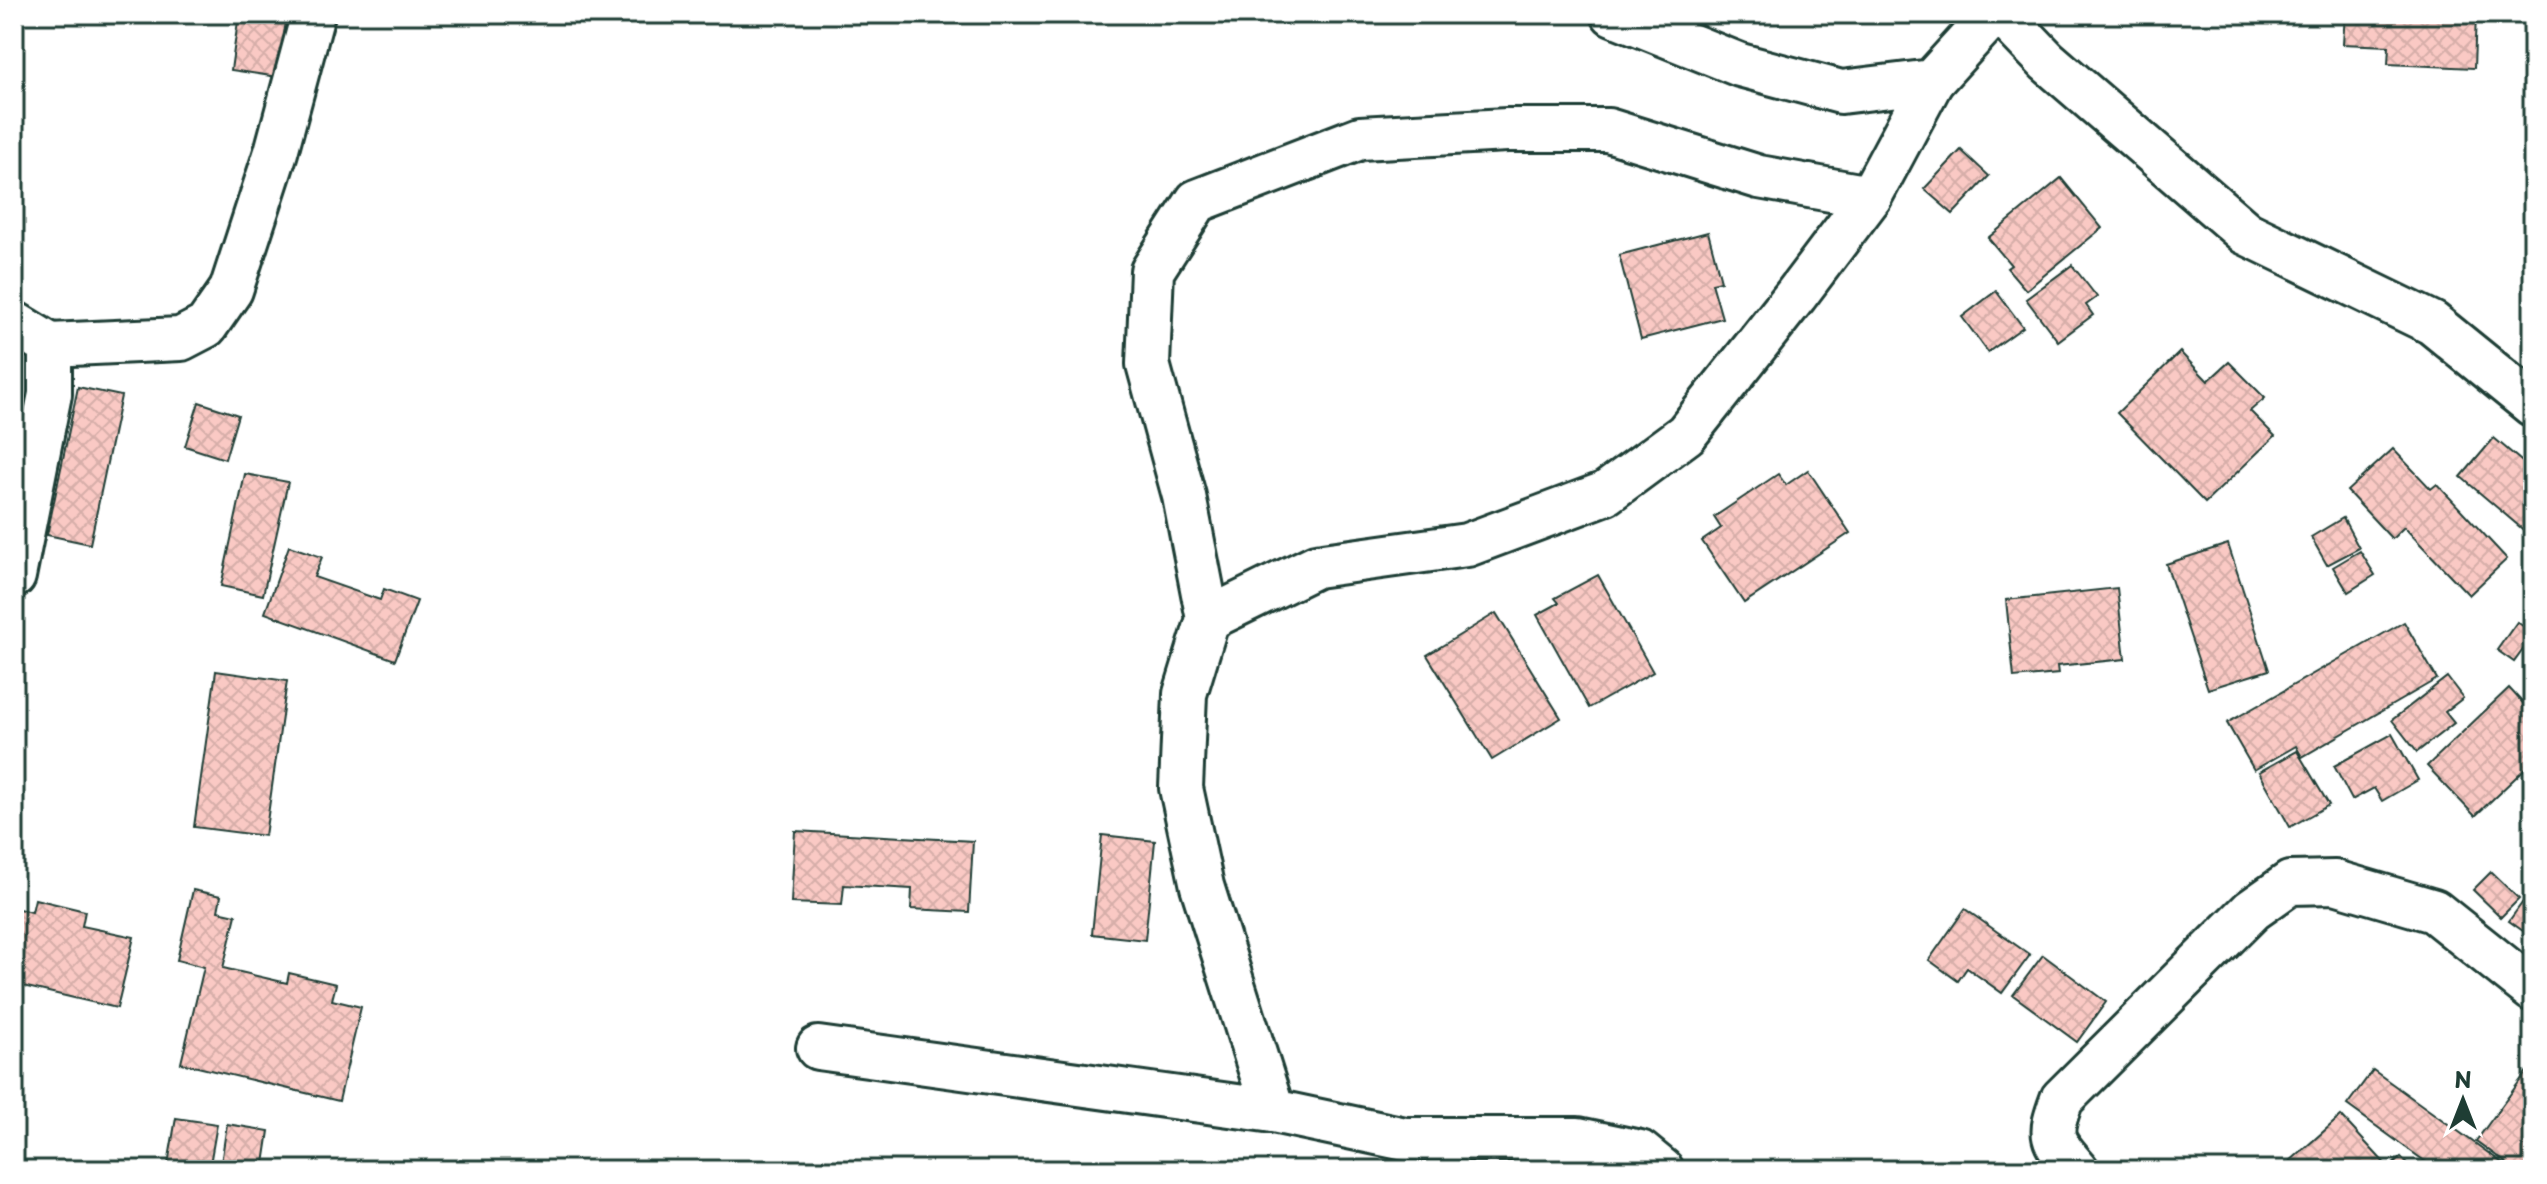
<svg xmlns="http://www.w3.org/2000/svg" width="2547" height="1184" font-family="'Playpen Sans',sans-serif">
	<defs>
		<pattern id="building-cross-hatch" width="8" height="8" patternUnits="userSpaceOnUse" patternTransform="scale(2)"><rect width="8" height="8" fill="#fac9c4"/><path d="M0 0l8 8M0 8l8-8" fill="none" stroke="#d6aea9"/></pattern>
	</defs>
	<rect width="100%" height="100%" fill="#fff"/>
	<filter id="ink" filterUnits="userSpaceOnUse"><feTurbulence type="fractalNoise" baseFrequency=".0125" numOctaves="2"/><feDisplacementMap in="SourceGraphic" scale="16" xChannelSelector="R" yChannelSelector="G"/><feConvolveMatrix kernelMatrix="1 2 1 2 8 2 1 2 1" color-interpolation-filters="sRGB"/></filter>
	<g filter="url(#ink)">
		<g fill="url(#building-cross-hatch)" stroke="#1f3d34" stroke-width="2">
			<polygon points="239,14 287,14 278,77 231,70"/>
			<polygon points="2345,14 2476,14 2474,68 2388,64 2389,46 2343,44"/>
			<polygon points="1961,150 1989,176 1953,214 1924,189"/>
			<polygon points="2061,178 2102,228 2026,290 2007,268 2011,265 1988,238"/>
			<polygon points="1708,232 1721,281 1712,283 1722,318 1641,339 1619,255"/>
			<polygon points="2072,265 2097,297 2086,305 2093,315 2058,341 2026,299"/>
			<polygon points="1996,291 2023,327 1988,352 1962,317"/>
			<polygon points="2180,352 2208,381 2229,362 2265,398 2250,411 2275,436 2205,503 2117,413"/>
			<polygon points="78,387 121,396 90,544 47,535"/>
			<polygon points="199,402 238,415 225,459 185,446"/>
			<polygon points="2494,438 2533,471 2533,538 2461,477"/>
			<polygon points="2393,449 2431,489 2437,484 2507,559 2469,595 2404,527 2392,539 2347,491"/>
			<polygon points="1808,470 1850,533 1744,603 1702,541 1721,528 1714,517 1778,474 1786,485"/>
			<polygon points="245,474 288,482 263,595 221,586"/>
			<polygon points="2343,518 2359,548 2327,565 2311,537"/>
			<polygon points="2228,544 2269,670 2208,689 2166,564"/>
			<polygon points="289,546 322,557 314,577 380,600 384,589 417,601 395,660 265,613"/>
			<polygon points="2360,551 2375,575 2348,592 2333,567"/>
			<polygon points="1598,575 1653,672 1589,708 1537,615 1559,603 1555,598"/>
			<polygon points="2117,588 2125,659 2057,666 2058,674 2014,678 2006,600"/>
			<polygon points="1496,613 1561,718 1492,760 1427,655"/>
			<polygon points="2404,622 2437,679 2302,757 2296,746 2254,770 2227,723"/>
			<polygon points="2517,622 2533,633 2533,636 2514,662 2497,650"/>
			<polygon points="216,671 287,681 265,836 194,827"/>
			<polygon points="2447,677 2463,698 2445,712 2454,723 2417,752 2392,720"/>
			<polygon points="2509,688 2533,714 2533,761 2475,816 2427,766"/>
			<polygon points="2392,734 2418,780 2382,801 2374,788 2352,800 2334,766"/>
			<polygon points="2297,751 2329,805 2290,827 2259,772"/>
			<polygon points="795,831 973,841 969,912 911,909 912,889 844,885 842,905 791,903"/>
			<polygon points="1102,835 1155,841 1145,940 1092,934"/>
			<polygon points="2491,872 2519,899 2501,917 2473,890"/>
			<polygon points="2533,888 2533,938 2509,921"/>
			<polygon points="193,890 221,896 218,911 236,915 223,968 287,983 289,973 336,984 332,1000 361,1007 339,1101 181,1063 204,967 177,960"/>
			<polygon points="35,899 85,911 82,926 134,937 117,1008 14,984 14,908 32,912"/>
			<polygon points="1965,909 2030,955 2002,993 1967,968 1958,981 1929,960"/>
			<polygon points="2043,955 2106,1002 2077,1042 2013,995"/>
			<polygon points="2533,1063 2533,1164 2529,1170 2516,1170 2476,1141"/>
			<polygon points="2373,1070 2512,1170 2437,1170 2347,1105"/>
			<polygon points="2341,1116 2389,1168 2401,1157 2413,1170 2280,1170"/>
			<polygon points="176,1118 217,1124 209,1170 167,1170"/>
			<polygon points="227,1124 269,1131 263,1170 220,1170"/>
		</g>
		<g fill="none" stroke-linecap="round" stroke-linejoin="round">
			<defs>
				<g id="street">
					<polyline points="1613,14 1740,65 1841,92 1932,81 1993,14"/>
					<polyline points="2002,14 2047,61 2246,233 2432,323 2533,405"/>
					<polyline points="14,323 50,345 50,394 14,576"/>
					<polyline points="50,345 181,339 206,326 231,290 276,152 313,14"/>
					<polyline points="1208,619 1316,566 1467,545 1606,493 1686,434 1796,295 1870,197 1932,81"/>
					<polyline points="818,1048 1273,1111"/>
					<polyline points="1662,1170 1640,1152 1578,1139 1405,1139 1273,1111 1202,886 1181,788 1185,694 1208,619 1184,496 1148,364 1152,271 1197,201 1360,138 1507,130 1608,130 1759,177 1870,197"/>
					<path d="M 2077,1170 C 2050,1139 2048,1137 2062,1099 L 2252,910 L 2290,883 L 2335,882 L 2434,911 L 2533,990"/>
				</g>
			</defs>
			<use href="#street" stroke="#1f3d34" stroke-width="48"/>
			<use href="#street" stroke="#fff" stroke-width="42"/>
		</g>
	</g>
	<rect width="2547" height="1184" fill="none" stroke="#fff" stroke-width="48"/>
	<rect x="24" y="24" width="2499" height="1136" fill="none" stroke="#1f3d34" stroke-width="3" filter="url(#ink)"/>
	<g transform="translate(2463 1100)" stroke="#ffffff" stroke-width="6" paint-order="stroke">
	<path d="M0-6L14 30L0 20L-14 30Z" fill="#1f3d34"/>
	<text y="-12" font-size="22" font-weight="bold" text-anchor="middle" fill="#1f3d34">N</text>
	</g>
</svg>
